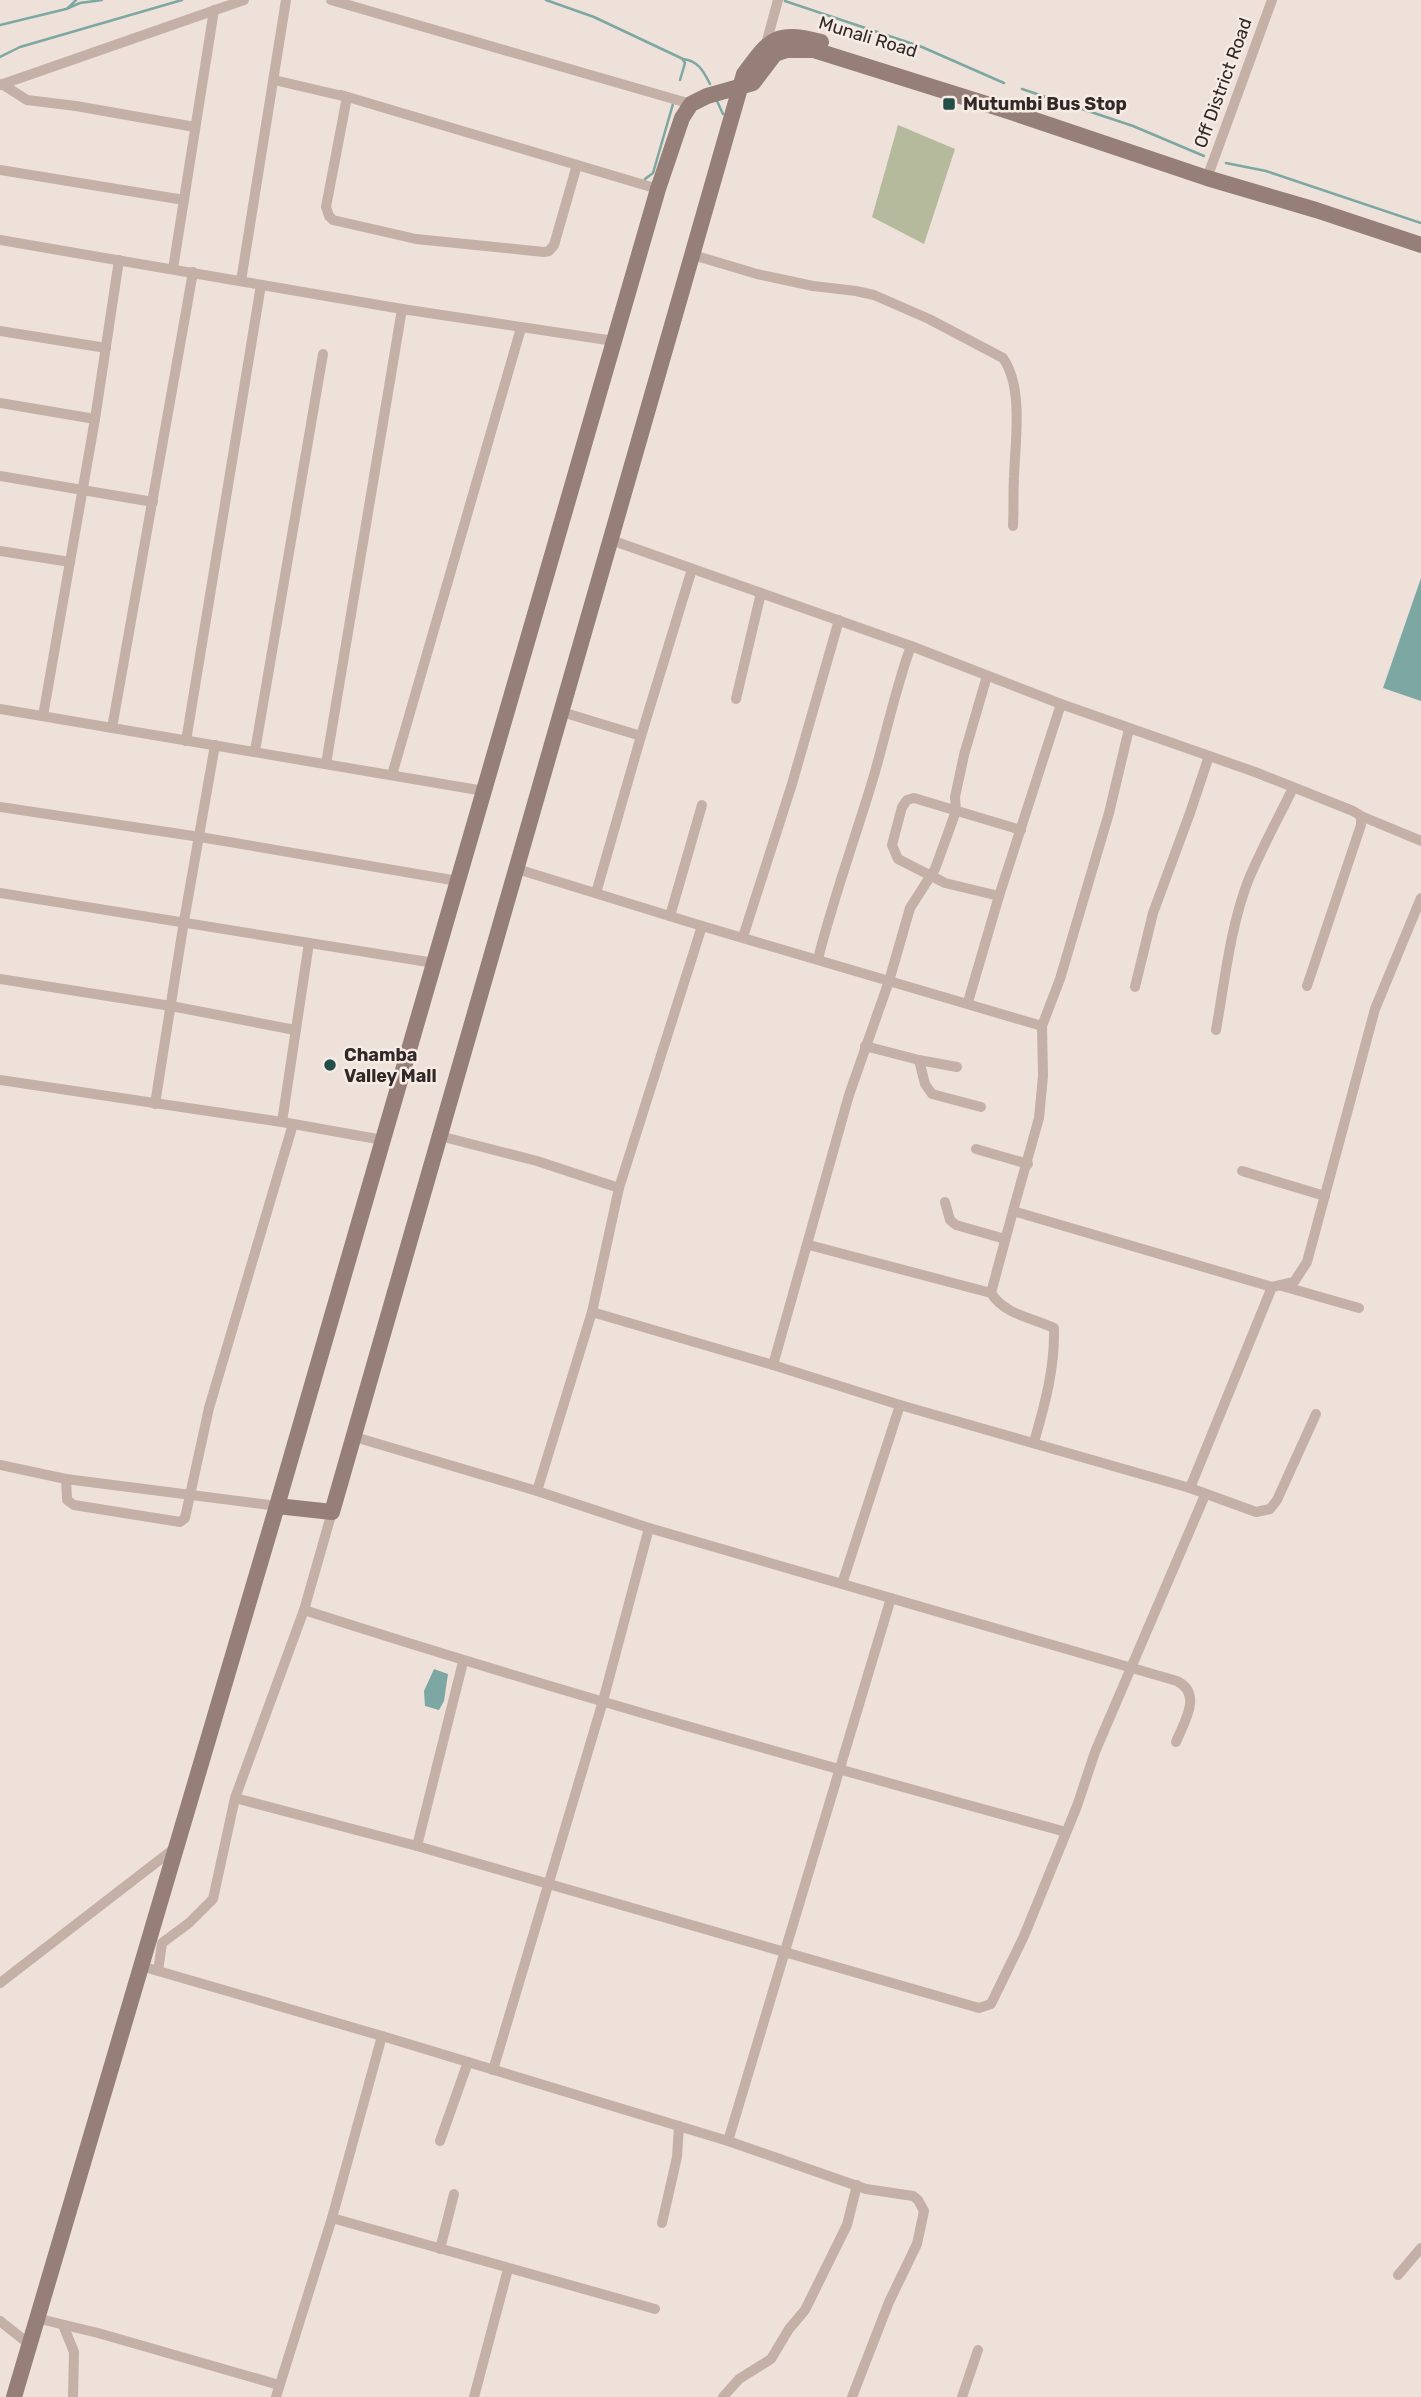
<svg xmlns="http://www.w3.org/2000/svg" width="1421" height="2397" font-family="Rubik,sans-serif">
	<rect width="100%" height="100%" fill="#ede1d9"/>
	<polygon fill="#b5ba9c" points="898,125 955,149 924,244 872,217"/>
	<g fill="#7ca7a2">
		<polygon points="1421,578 1421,701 1383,688"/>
		<polygon points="434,1669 448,1674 444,1701 439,1710 425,1706 424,1691"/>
	</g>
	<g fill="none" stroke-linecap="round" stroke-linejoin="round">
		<g stroke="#7ca7a2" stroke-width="2.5">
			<path d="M 546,0 L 594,17 L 683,59 C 698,61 703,70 710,84"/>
			<polyline points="785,1 922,47 1004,83"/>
			<polyline points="68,8 76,0"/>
			<polyline points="0,25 66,9 80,3 102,0"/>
			<polyline points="0,57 20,47 182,0"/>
			<polyline points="680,80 685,63 683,60"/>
			<polyline points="1022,89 1133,126 1204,156"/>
			<polyline points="717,101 723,114"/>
			<polyline points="1226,163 1266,171 1421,223"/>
			<polyline points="645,179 653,173 673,104"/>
		</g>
		<g stroke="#c4b0a7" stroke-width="10">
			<polyline points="331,0 691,104"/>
			<polyline points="766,44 778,0"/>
			<polyline points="274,80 347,97 326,207 329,216 333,220 416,239 544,252 549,251 554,245 577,165"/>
			<polyline points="2,84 27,100 76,106 195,127"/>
			<polyline points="0,85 244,0"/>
			<polyline points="341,95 658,189"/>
			<polyline points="0,170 184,200"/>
			<polyline points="1207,178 1272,0"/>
			<polyline points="0,240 402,309 614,341"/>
			<path d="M 693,255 L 757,274 L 813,286 L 856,291 L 874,295 L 929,319 L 1003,358 C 1024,388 1015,443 1014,477 C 1013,493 1014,510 1013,526"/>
			<polyline points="173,269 214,10"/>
			<polyline points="241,281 286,0"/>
			<polyline points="0,331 106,348"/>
			<polyline points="0,403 95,419"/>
			<polyline points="0,476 153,502"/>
			<polyline points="611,540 911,646 1061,704 1255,772 1353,811 1361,816 1361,825 1307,986"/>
			<polyline points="0,551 70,562"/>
			<polyline points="736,699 761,593"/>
			<polyline points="0,709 484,791"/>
			<polyline points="562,712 641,736"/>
			<polyline points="43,716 95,419 119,260"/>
			<polyline points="112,728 193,272"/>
			<polyline points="186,741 261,285"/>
			<polyline points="255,751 323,354"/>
			<polyline points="326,764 402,309"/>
			<polyline points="392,775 521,328"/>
			<polyline points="0,807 200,837 458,881"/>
			<polyline points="1361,816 1421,841"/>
			<polyline points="517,869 702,926 1042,1026"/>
			<polyline points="0,893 434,963"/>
			<polyline points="596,893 641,736 692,569"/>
			<polyline points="999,896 945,883 898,859 892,845 902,807 907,800 914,798 1021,830"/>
			<polyline points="670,916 702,805"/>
			<polyline points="743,937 792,784 839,620"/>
			<path d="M 818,959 C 832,903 851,850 868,795 C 884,746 893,695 911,646"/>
			<polyline points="0,979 171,1006 295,1030"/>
			<polyline points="1135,987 1153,913 1190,813 1209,756"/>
			<polyline points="968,1002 999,896 1061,704"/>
			<path d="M 1216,1030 C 1225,980 1230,928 1248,881 C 1261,849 1278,819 1293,788"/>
			<polyline points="865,1046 919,1060 957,1067"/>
			<polyline points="919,1060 925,1084 932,1094 981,1107"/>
			<polyline points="0,1080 282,1122 383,1140"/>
			<polyline points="155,1104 184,921 215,745"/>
			<polyline points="282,1122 309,943"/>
			<polyline points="440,1136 537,1161 619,1188"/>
			<polyline points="976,1149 1028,1164"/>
			<polyline points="1242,1171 1325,1196"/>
			<polyline points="945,1202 950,1220 956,1225 1005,1239"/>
			<polyline points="1013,1211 1039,1118 1043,1076 1042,1026 1060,979 1109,813 1129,729"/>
			<path d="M 809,1245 L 991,1293 C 1005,1315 1031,1317 1054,1328 C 1055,1368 1045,1404 1034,1442"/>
			<polyline points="1282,1286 1359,1308"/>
			<polyline points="991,1293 1013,1211 1272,1287 1294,1282 1307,1262 1375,1009 1421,898"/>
			<polyline points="592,1312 773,1365 900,1405 1190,1488 1256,1512 1270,1509 1277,1500 1316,1414"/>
			<polyline points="773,1365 849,1095 889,981 910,908 935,869 956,811 955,797 964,755 987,676"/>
			<path d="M 355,1437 L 537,1491 L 649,1528 L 1177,1681 C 1203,1694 1184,1722 1176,1742"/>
			<polyline points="0,1465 66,1479 277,1506"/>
			<polyline points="66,1479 67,1500 74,1505 180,1522 185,1518 209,1408 293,1124"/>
			<polyline points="1190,1488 1272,1287"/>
			<polyline points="537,1491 592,1312 619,1188 702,926"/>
			<polyline points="842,1584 900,1405"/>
			<path d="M 304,1610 C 556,1691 811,1762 1066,1832"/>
			<polyline points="235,1798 417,1846 979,2008 991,2004 1024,1936 1077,1806 1095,1752 1205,1495"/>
			<polyline points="417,1846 463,1662"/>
			<polyline points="141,1966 382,2036 728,2141 866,2189 913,2196 918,2200 924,2211 917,2244 889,2302 852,2397"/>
			<polyline points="158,1971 162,1943 189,1923 213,1899 235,1798 304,1610 332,1512"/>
			<polyline points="0,1983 175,1848"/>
			<polyline points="493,2070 603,1701 649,1528"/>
			<polyline points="440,2141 468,2062"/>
			<polyline points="728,2141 891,1598"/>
			<polyline points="332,2218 655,2309"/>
			<polyline points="662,2223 677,2157 679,2126"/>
			<polyline points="440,2249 454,2194"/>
			<polyline points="1398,2275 1421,2248"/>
			<polyline points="36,2318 98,2333 279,2385"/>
			<polyline points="0,2321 29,2344"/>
			<polyline points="63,2325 74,2352 73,2397"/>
			<polyline points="276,2397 332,2218 382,2036"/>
			<polyline points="474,2397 508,2269"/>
			<polyline points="723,2397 739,2379 771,2359 789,2329 805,2310 847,2225 857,2185"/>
			<polyline points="962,2397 978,2350"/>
		</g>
		<g stroke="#977f79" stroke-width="16">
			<path d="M 277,1506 L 332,1512 L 744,74 C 770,39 775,30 821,42"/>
			<polyline points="14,2397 277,1506 658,189 682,118 691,104 707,96 753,83 775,54 787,50 814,50 999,108 1207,178 1316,210 1421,245"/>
		</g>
	</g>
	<g fill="#224d49" stroke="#f6ebe5" stroke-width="2.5">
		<rect x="942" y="97" width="14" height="14" rx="3.5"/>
		<circle cx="330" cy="1065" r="7"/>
	</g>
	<g text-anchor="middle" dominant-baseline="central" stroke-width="5" stroke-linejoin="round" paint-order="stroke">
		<g font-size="18" fill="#312827" stroke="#f6ebe5">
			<text transform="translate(868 37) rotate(17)">Munali Road</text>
			<text transform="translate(1223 83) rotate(-70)">Off District Road</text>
		</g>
		<g font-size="18" font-weight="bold" fill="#312827" stroke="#f6ebe5" text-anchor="start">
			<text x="963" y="104">Mutumbi Bus Stop</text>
			<text x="344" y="1055">Chamba<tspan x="344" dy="21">Valley Mall</tspan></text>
		</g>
	</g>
</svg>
